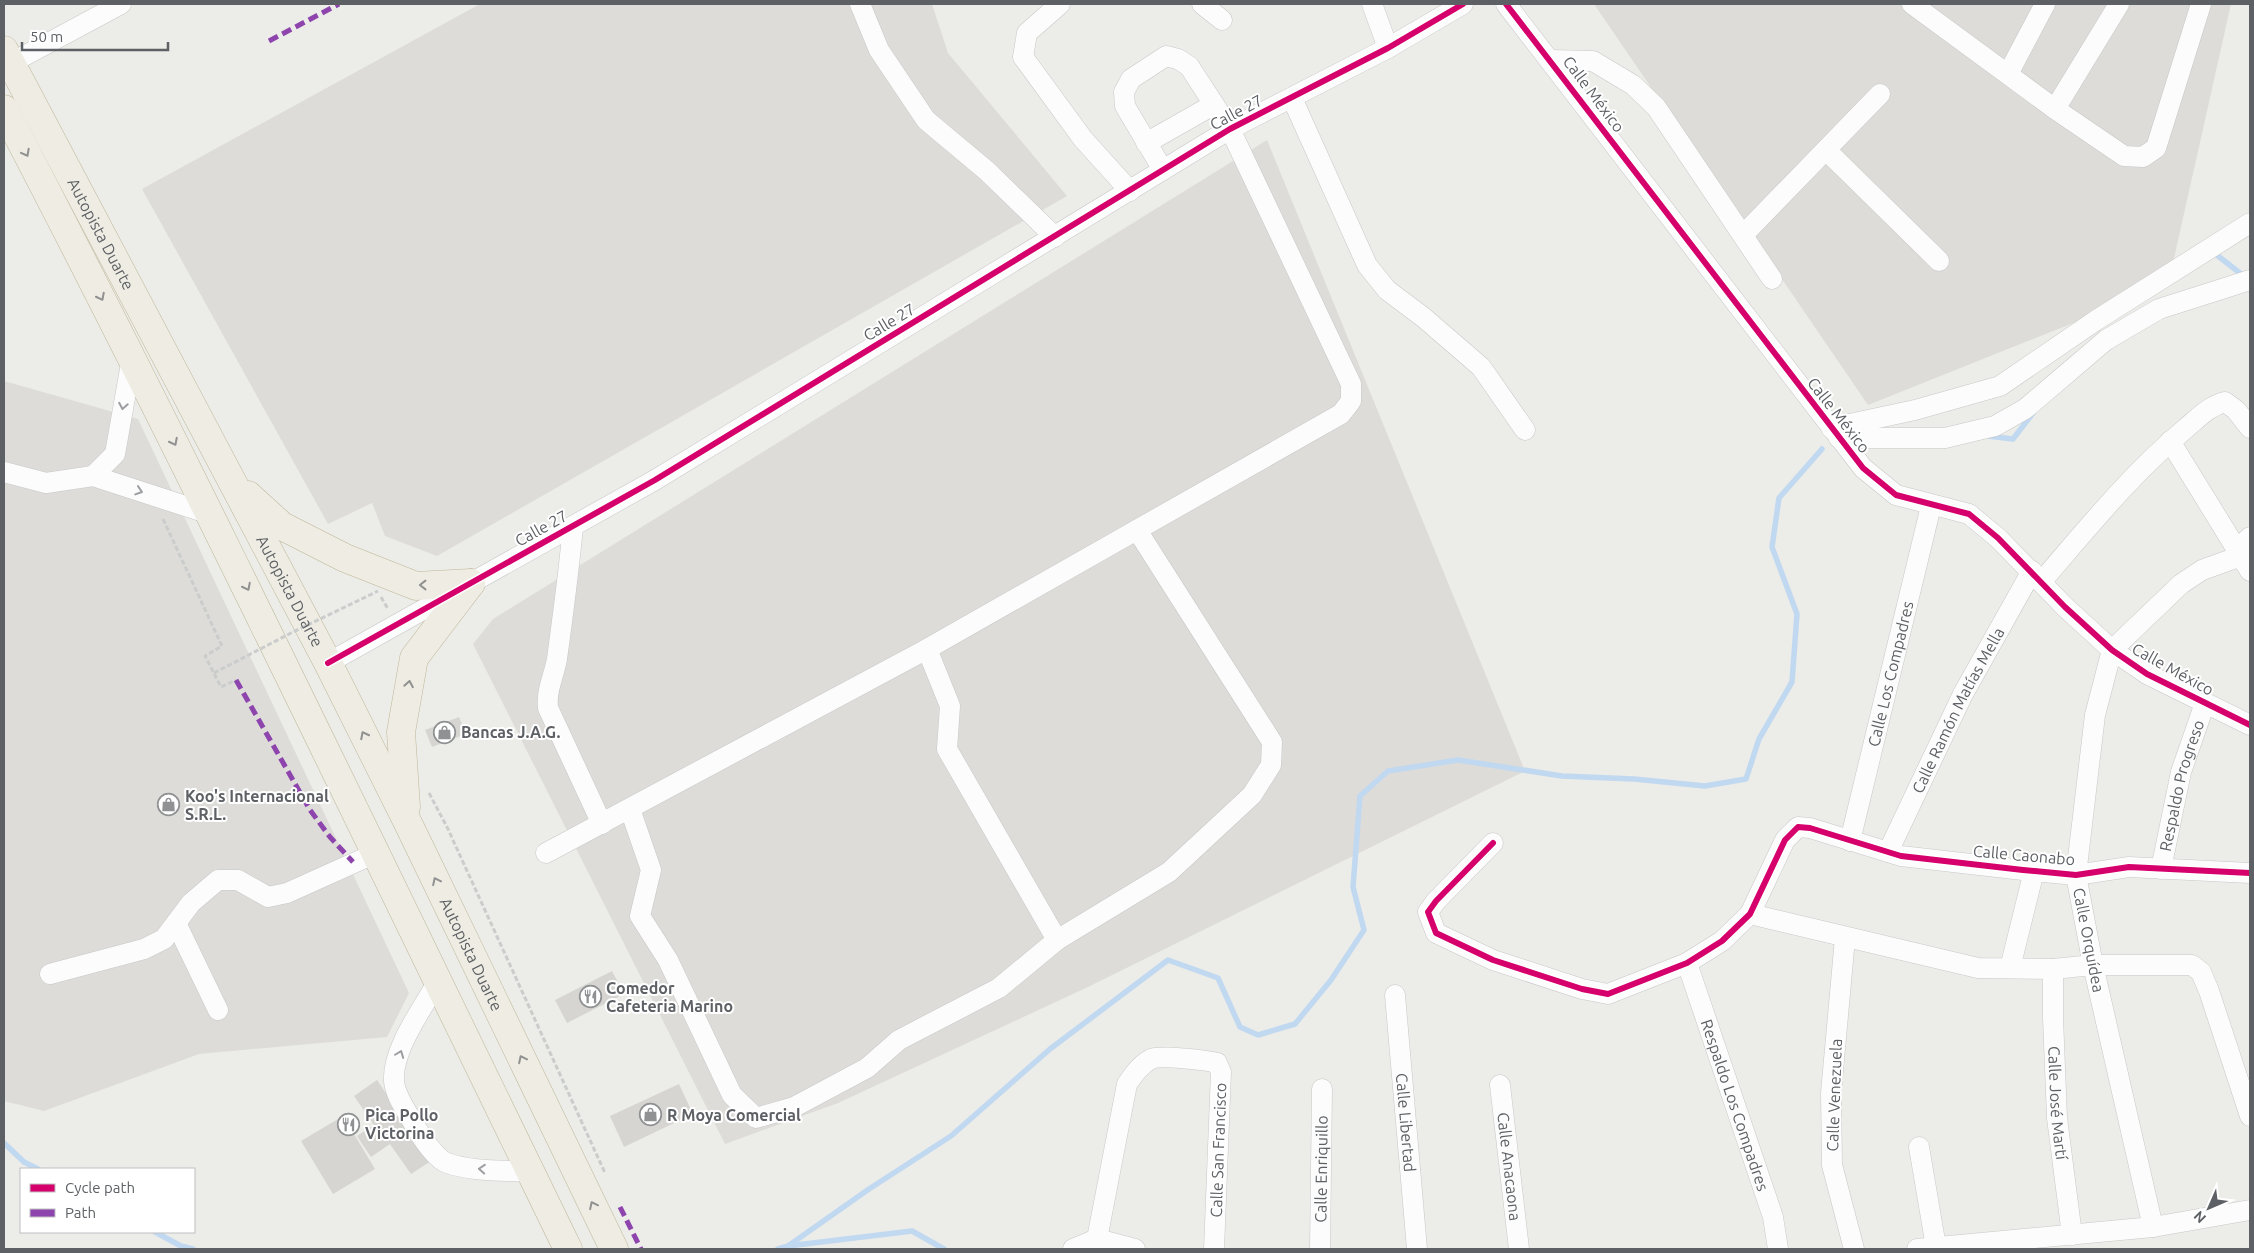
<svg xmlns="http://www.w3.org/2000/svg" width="2254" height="1253" font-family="Ubuntu,sans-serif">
	<rect width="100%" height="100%" fill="#ecece8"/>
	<g fill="#dddcd9">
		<polygon points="480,4 932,4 948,53 1067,196 437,556 385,536 372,503 328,524 142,189"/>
		<polygon points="1594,4 2231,4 2168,285 1868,405"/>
		<polygon points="1267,140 1525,771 1088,987 838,1103 725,1144 473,644 493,619"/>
		<polygon points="4,381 138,419 409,993 387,1037 199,1054 44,1111 4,1101"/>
	</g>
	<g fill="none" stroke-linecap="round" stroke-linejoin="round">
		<g stroke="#c1d8f1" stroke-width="5.5">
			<polyline points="2213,252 2245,277"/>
			<polyline points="1988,436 2013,439 2033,413"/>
			<polyline points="4,1143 24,1162 38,1169"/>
			<polyline points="155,1232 181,1246 193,1249"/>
			<polyline points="788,1246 869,1189 951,1136 1050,1049 1168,960 1218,978 1240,1027 1258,1035 1295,1024 1331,980 1364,930 1353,887 1360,796 1388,771 1458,760 1562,776 1634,779 1705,786 1746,779 1759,739 1792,682 1797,614 1772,547 1779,498 1822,449"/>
			<polyline points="778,1249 788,1246 912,1231 944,1249"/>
		</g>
	</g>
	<g fill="#d6d5d2">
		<polygon points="459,717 466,734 432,747 425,730"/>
		<polygon points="612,971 624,994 567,1023 555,1000"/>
		<polygon points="377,1080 431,1161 411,1174 390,1144 371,1157 357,1136 374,1125 354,1096"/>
		<polygon points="679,1084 693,1114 624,1147 610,1116"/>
		<polygon points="343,1116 375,1169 333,1194 301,1141"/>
	</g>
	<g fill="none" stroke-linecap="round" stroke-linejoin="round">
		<defs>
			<g id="minor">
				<polyline points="860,4 879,50 926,120 987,171 1055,237"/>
				<polyline points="1060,4 1027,33 1023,57 1083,139 1130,191"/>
				<polyline points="1202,4 1222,20"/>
				<polyline points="1372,4 1388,48"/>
				<polyline points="1506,4 1863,468 1896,495 1969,514 1998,538 2065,607 2112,650 2147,674 2250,725"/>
				<polyline points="1912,4 2055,109 2124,156 2143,157 2156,148 2201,4"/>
				<polyline points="1551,60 1593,61 1633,85 1656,107 1772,279"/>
				<polyline points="11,63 121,4"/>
				<polyline points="2008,74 2045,4"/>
				<polyline points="1292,98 1367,265 1387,290 1423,317 1481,367 1525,430"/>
				<polyline points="2055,109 2119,4"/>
				<polyline points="1146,143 1213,105"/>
				<polyline points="1826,150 1939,261"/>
				<polyline points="1743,235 1880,94"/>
				<polyline points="1831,428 1915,410 2000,386 2095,321 2250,223"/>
				<polyline points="1839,438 1945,438 1995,426 2025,409 2106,340 2159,309 2250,280"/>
				<polyline points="2170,441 2250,571"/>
				<polyline points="4,472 46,483 93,476 210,514"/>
				<polyline points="93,476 115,454 132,358"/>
				<path d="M 573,526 C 569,571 563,615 557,659 C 554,676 546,690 548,708 L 602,824"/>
				<polyline points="2237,549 2250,537"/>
				<path d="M 2041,582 C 2087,529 2131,474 2185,429 C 2198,418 2209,406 2225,402 L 2236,410 L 2250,428"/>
				<polyline points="927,649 950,706 947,749 1057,940"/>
				<polyline points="328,663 655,480 1230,129 1388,48 1463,4"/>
				<polyline points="630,809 651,870 640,916 668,960 732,1095 756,1118 794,1107 867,1068 899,1040 999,988 1057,940 1169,872 1252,795 1271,765 1272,742 1137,530"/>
				<path id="s1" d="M 1850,841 L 1931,506"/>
				<polyline points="1493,843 1436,901 1428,912 1436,933 1493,960 1582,989 1608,994 1687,963 1722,941 1750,914 1785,840 1798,827 1810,828 1901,856 2023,870 2076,875 2129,867 2250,873"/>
				<path id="s2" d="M 1888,852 L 1963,694 L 2032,571"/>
				<polyline points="546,853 927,649 1341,414 1351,401 1351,384 1230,129 1189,66 1178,59 1166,56 1131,79 1124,92 1125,106 1163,170"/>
				<path id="s3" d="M 2161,869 L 2181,772 L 2205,703"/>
				<polyline points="1750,914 1978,968 2053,969 2093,965 2192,965 2201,972 2209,991 2250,1116"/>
				<polyline points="176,923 218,1010"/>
				<polyline points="1845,938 1831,1093 1832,1165 1854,1249"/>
				<path id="s4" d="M 1687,963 L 1773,1217 L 1778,1249"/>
				<polyline points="2010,968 2034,871"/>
				<path id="s5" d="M 2053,969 L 2053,1018 L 2057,1118 L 2072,1235"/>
				<polyline points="50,974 144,949 164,939 191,903 218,880 238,880 268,897 287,893 376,853"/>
				<path d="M 438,981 C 423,1008 392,1049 394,1081 C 395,1096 408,1113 415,1126 C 421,1136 436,1159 447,1163 C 473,1172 504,1170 531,1172"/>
				<path id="s6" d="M 1395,995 L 1417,1249"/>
				<path id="s7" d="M 1500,1085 L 1519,1249"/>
				<polyline points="1919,1147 1936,1247"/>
				<polyline points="2153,1227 2093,965 2076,875 2095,715 2112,650 2181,584 2202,570 2241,556"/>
				<path d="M 1097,1239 L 1127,1084 C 1134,1074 1140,1065 1151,1059 C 1160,1055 1206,1060 1217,1063 L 1221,1072 L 1214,1249"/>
				<polyline points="1073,1249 1097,1239 1135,1249"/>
				<path id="s8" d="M 1320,1249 L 1322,1089"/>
				<polyline points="1917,1249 2153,1227 2250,1210"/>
			</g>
			<g id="highway">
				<path id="s9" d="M 4,50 L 328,663 L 406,819 L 614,1249"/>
				<path d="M 4,109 C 200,485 382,868 568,1249"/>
				<polyline points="248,495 282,526 345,558 416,586 471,583"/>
				<polyline points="406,807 401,732 414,658 471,583"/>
			</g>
		</defs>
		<use href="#minor" stroke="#c8c8c8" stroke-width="21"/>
		<use href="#highway" stroke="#bfb799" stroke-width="29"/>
		<g stroke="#cacdcb" stroke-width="3" stroke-dasharray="5 2.5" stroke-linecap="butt">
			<polyline points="163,519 222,646 205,656 221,687 236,680"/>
			<polyline points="381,597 388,609"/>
			<polyline points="429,793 447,827 605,1173"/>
		</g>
		<use href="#minor" stroke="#fcfcfc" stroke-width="20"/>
		<use href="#highway" stroke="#eeece3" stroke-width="28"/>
		<polyline stroke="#cacdcb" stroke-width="3" stroke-dasharray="5 2.5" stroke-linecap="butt" points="214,673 291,633 378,591"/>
		<g stroke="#8e44ad" stroke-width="5" stroke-dasharray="10 5" stroke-linecap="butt">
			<polyline points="269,41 339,4"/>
			<polyline points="236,680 310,810 330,837 353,862"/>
			<polyline points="620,1207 641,1249"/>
		</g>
		<defs>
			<g id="cycleway">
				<polyline points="1506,4 1863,468 1896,495 1969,514 1998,538 2065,607 2112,650 2147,674 2250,725"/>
				<polyline points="328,663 655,480 1230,129 1388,48 1463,4"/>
				<polyline points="1493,843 1436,901 1428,912 1436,933 1493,960 1582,989 1608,994 1687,963 1722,941 1750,914 1785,840 1798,827 1810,828 1901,856 2023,870 2076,875 2129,867 2250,873"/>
			</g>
		</defs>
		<use href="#cycleway" stroke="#fff" stroke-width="9"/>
		<use href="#cycleway" stroke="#d6006c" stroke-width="6"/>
	</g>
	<defs><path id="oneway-chevron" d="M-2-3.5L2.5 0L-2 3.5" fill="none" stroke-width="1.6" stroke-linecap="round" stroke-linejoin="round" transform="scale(1.25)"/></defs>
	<g stroke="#909190">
		<use href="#oneway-chevron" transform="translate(26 153) rotate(62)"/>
		<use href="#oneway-chevron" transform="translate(101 297) rotate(63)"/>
		<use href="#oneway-chevron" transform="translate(174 442) rotate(63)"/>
		<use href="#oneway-chevron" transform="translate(423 585) rotate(-180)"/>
		<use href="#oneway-chevron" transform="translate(247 587) rotate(63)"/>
		<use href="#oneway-chevron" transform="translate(409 684) rotate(-80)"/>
		<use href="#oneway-chevron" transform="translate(364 735) rotate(-117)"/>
		<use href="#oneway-chevron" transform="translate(436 881) rotate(-116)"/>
		<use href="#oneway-chevron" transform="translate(522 1059) rotate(-116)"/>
		<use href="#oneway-chevron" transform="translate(593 1205) rotate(-116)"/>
	</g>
	<g stroke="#9d9ea1">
		<use href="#oneway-chevron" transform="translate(123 406) rotate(100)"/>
		<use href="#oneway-chevron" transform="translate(139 491) rotate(18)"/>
		<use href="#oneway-chevron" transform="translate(400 1054) rotate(-69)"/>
		<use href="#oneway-chevron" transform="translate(482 1169) rotate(-176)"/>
	</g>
	<defs>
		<symbol id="shop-ring" viewBox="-11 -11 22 22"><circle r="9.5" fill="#fff" stroke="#8f9192" stroke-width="1.5"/><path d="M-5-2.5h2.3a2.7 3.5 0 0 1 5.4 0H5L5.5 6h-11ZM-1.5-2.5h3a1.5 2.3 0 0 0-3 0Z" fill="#8f9192"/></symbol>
		<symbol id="restaurant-ring" viewBox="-11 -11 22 22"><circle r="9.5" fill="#fff" stroke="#8f9192" stroke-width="1.5"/><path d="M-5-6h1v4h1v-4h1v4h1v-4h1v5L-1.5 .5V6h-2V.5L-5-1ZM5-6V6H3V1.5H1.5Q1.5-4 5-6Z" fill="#8f9192"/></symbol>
	</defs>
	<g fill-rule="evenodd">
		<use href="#shop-ring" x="432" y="720" width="25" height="25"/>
		<use href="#shop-ring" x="156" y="792" width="25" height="25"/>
		<use href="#restaurant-ring" x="578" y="984" width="25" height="25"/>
		<use href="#shop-ring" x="638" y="1102" width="25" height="25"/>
		<use href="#restaurant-ring" x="336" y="1112" width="25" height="25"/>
	</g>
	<g text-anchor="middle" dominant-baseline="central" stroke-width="4" stroke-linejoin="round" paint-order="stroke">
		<g font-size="16" fill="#5d6064" stroke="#fff">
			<text transform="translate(1594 94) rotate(53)">Calle México</text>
			<text transform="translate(1236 112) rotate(-28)">Calle 27</text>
			<text stroke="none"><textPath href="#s9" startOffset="208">Autopista Duarte</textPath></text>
			<text transform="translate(889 322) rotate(-31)">Calle 27</text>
			<text transform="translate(1839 415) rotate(52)">Calle México</text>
			<text transform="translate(541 528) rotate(-29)">Calle 27</text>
			<text stroke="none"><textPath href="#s9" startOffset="612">Autopista Duarte</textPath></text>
			<text transform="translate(2173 669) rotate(29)">Calle México</text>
			<text stroke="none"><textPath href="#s1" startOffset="172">Calle Los Compadres</textPath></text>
			<text stroke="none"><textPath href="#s2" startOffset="158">Calle Ramón Matías Mella</textPath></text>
			<text stroke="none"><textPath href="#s3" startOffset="86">Respaldo Progreso</textPath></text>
			<text transform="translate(2024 855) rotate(5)">Calle Caonabo</text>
			<text transform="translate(2089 940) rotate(79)">Calle Orquídea</text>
			<text stroke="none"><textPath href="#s9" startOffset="1018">Autopista Duarte</textPath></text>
			<text transform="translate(1834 1095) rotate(-88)">Calle Venezuela</text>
			<text stroke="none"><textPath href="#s5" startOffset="134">Calle José Martí</textPath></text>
			<text stroke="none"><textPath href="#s4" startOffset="150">Respaldo Los Compadres</textPath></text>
			<text stroke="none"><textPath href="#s6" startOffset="128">Calle Libertad</textPath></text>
			<text transform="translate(1218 1150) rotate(-88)">Calle San Francisco</text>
			<text stroke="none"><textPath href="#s7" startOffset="82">Calle Anacaona</textPath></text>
			<text stroke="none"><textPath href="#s8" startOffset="80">Calle Enriquillo</textPath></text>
		</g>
		<g font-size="16" font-weight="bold" fill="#5d6064" stroke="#fff" text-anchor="start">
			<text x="461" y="732">Bancas J.A.G.</text>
			<text x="185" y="796">Koo's Internacional<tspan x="185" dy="18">S.R.L.</tspan></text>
			<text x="606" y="988">Comedor<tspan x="606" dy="18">Cafeteria Marino</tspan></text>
			<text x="365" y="1115">Pica Pollo<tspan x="365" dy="18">Victorina</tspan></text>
			<text x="667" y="1115">R Moya Comercial</text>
		</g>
	</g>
	<rect width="2254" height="1253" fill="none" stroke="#5d6064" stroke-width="10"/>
	<rect x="20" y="1168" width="175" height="65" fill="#ffffff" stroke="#bebfc1"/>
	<rect x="30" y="1184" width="25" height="8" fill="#d6006c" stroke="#bebfc1"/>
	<text x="65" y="1193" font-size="15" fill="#5d6064">Cycle path</text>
	<rect x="30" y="1209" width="25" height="8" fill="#8e44ad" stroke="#bebfc1"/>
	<text x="65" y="1218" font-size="15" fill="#5d6064">Path</text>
	<g transform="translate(2209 1208) rotate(225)" stroke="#ffffff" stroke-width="4" paint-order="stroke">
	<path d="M0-4L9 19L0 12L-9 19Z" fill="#5d6064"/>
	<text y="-8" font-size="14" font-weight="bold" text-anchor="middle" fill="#5d6064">N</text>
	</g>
	<path d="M22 42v8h146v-8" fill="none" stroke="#5d6064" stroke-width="2.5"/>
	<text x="30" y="42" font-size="15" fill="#5d6064" stroke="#ffffff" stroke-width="4" paint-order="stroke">50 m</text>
</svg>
